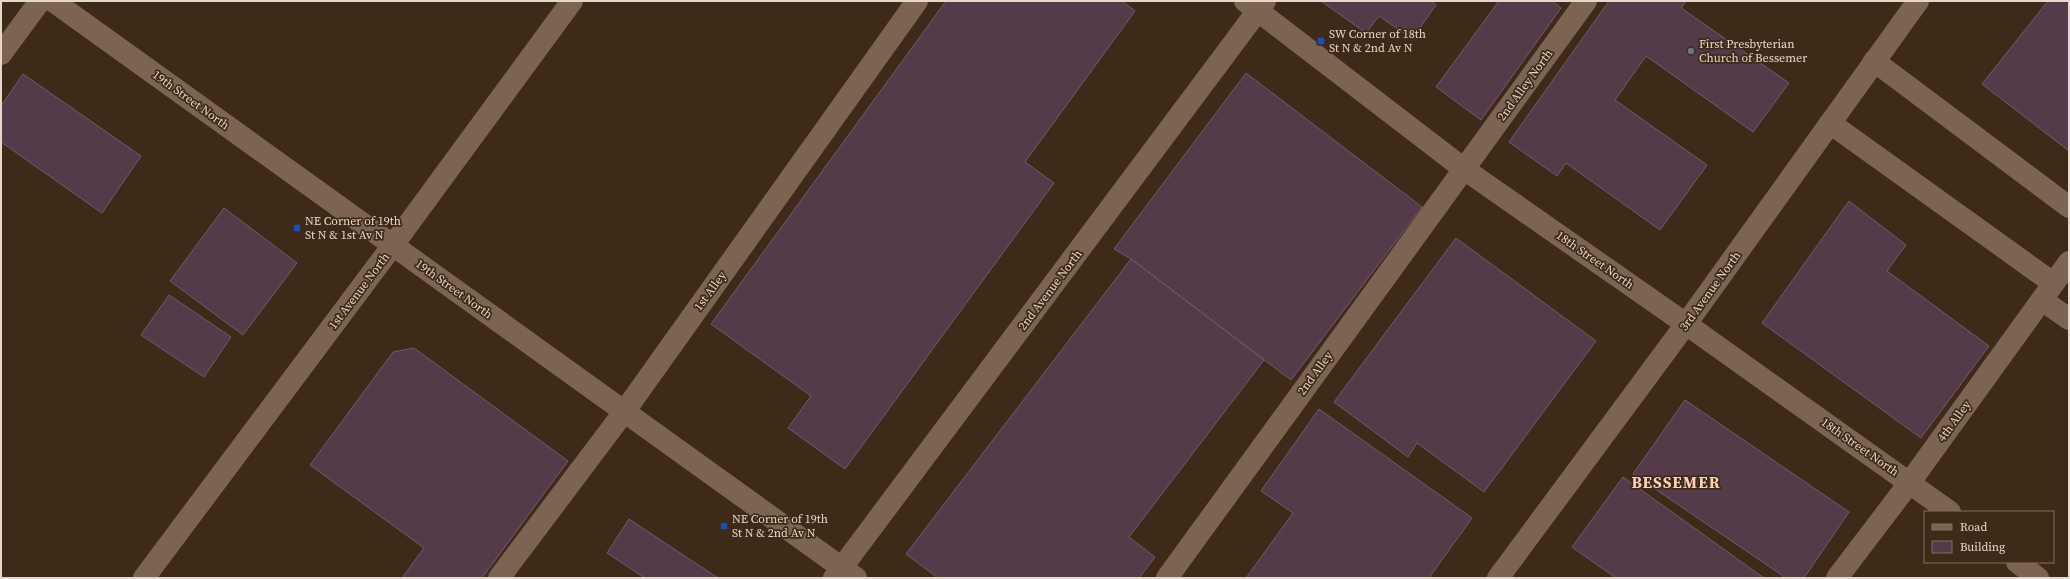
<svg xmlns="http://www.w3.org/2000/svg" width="2070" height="579" font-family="'Source Serif 4',serif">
	<rect width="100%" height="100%" fill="#3e2a19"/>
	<g fill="#533b49" stroke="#745a69">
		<polygon points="946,1 1122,1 1135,11 1025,162 1054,183 845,469 788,428 811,396 711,324"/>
		<polygon points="1321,1 1431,1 1436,5 1412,39 1379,16 1366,33"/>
		<polygon points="1499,1 1552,1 1561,8 1481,120 1436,87"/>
		<polygon points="1609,1 1686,1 1681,8 1789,83 1753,132 1646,56 1615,100 1707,165 1660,230 1566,163 1557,176 1509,142"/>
		<polygon points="2048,1 2069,1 2069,151 1982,84"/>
		<polygon points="1246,73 1422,207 1291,380 1131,259 1114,249"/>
		<polygon points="23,74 141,156 102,213 1,142 1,106"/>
		<polygon points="1849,201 1906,245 1887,271 1989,346 1921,438 1762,323"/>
		<polygon points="224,208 297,263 243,335 170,281"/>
		<polygon points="1456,238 1596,341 1484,492 1417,443 1408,457 1334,402"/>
		<polygon points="1131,259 1264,360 1129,537 1155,557 1139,578 938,578 906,554"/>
		<polygon points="169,295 231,337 204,377 141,335"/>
		<polygon points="414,348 568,461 482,578 402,578 424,548 310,465 393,352"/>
		<polygon points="1685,400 1849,512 1804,578 1786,578 1633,474"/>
		<polygon points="1319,409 1472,518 1429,578 1246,578 1293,513 1261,491"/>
		<polygon points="1623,477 1764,578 1616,578 1572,547"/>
		<polygon points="629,519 718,578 645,578 607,553"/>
	</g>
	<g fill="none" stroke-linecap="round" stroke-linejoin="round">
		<g stroke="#7b6552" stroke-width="22">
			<polyline points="53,1 856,578"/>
			<polyline points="1245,1 1464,169 1686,324 1950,512"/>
			<polyline points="1,54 40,1"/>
			<polyline points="1874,61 2069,207"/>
			<polyline points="1830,123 2053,283"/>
			<polyline points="2042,300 2069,319"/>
			<polyline points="2017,562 2038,578"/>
			<polyline points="144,578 393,245 572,1"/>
			<polyline points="499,578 624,412 917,1"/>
			<polyline points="834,578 1265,1"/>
			<polyline points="1167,578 1586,1"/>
			<polyline points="1498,578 1686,324 1918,1"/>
			<polyline points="1837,578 1910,482 2069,262"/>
		</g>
	</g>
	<g fill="#1a4fb4" stroke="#3e2a19" stroke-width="1.5">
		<rect x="1317" y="37" width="8" height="8" rx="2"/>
		<rect x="293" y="224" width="8" height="8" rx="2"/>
		<rect x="720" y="522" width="8" height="8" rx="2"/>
	</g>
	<circle fill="#6b7280" stroke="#3e2a19" stroke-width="1.5" cx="1691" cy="51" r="4"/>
	<g text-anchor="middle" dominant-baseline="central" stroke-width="3.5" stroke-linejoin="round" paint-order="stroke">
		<g font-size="12" fill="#e4d7cc" stroke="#3e2a19" text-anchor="start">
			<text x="1329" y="34">SW Corner of 18th<tspan x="1329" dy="14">St N &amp; 2nd Av N</tspan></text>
			<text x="1699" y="44">First Presbyterian<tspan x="1699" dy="14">Church of Bessemer</tspan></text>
			<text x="305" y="221">NE Corner of 19th<tspan x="305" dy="14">St N &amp; 1st Av N</tspan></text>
			<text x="732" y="519">NE Corner of 19th<tspan x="732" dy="14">St N &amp; 2nd Av N</tspan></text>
		</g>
		<g font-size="12" fill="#e4d7cc" stroke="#3e2a19">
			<text transform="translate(1525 85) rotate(-54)">2nd Alley North</text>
			<text transform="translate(191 100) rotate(36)">19th Street North</text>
			<text transform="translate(1595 260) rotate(35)">18th Street North</text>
			<text transform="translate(454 289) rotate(36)">19th Street North</text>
			<text transform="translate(1050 290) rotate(-53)">2nd Avenue North</text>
			<text transform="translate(359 291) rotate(-53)">1st Avenue North</text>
			<text transform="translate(710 291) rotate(-54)">1st Alley</text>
			<text transform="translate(1710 291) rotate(-54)">3rd Avenue North</text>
			<text transform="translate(1315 373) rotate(-54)">2nd Alley</text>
			<text transform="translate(1954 421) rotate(-54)">4th Alley</text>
			<text transform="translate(1860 447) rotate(35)">18th Street North</text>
		</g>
		<g font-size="16" font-weight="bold" letter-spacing="1" fill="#fdd1b8" stroke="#3e2a19">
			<text x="1676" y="482">BESSEMER</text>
		</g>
	</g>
	<rect width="2070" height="579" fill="none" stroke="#e4d7cc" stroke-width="4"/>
	<rect x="1924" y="511" width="130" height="52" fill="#3e2a19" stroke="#806f61"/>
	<rect x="1932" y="524" width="20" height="6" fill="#7b6552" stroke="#806f61"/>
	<text x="1960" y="531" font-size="12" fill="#e4d7cc">Road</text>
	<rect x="1932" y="541" width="20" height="12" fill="#533b49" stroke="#806f61"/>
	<text x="1960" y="551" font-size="12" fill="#e4d7cc">Building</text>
</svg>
